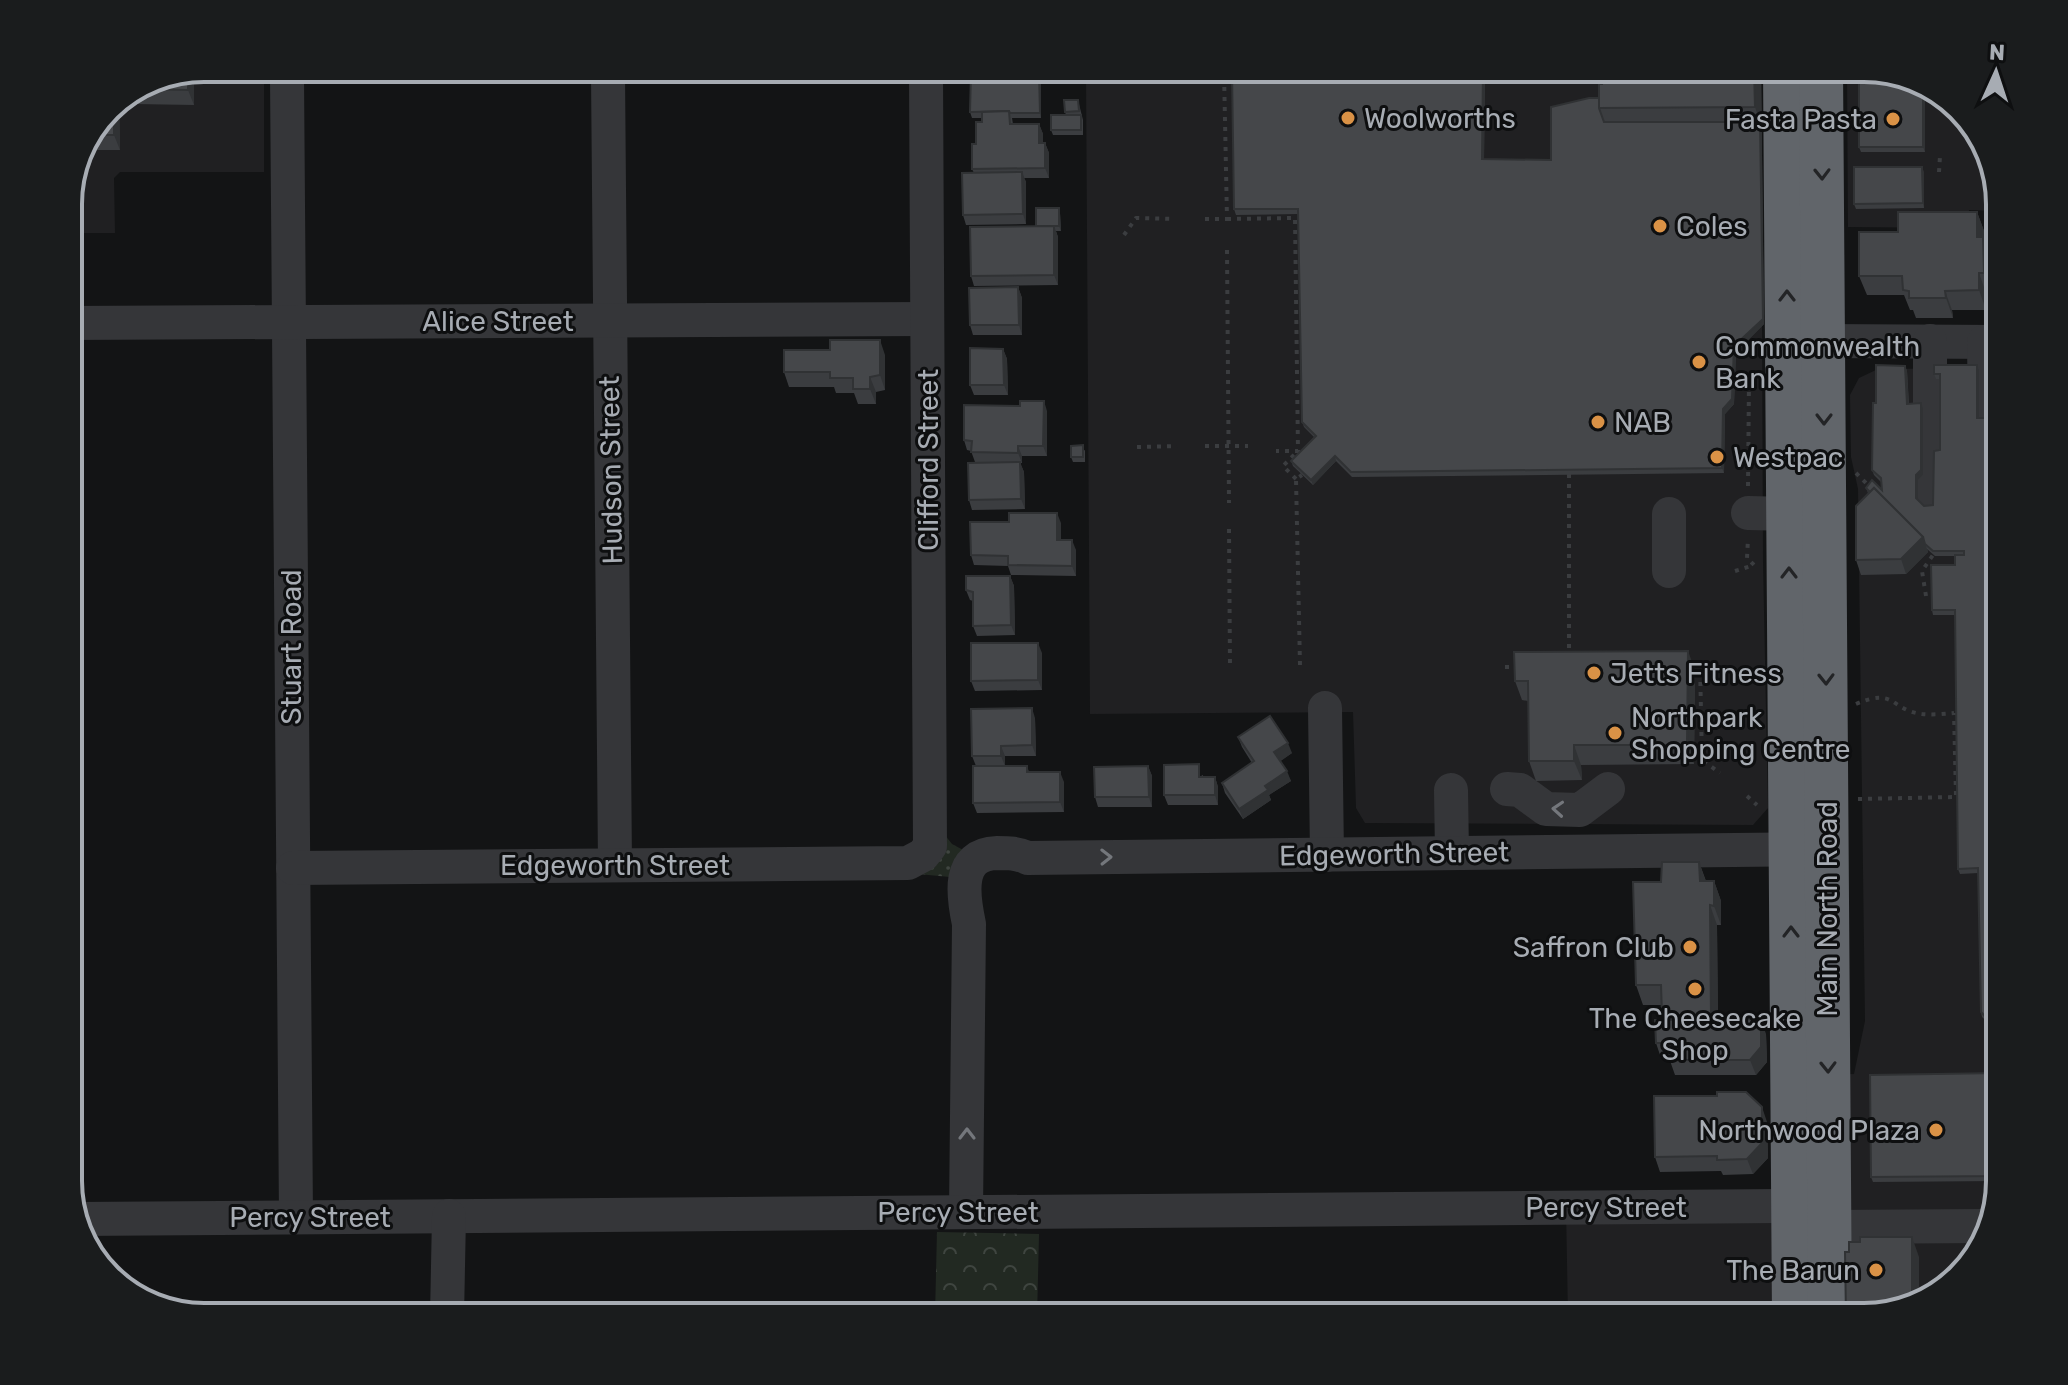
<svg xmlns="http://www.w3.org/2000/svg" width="2068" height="1385" font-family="Rubik,sans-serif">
	<defs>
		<pattern id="park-crowns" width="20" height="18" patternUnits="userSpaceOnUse" patternTransform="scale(2)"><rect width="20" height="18" fill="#222922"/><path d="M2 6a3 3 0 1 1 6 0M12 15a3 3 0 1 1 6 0" fill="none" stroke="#3f4540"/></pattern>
		<pattern id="garden-dots" width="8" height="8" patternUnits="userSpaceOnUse" patternTransform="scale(2)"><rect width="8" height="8" fill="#222922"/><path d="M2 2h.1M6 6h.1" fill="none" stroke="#3f4540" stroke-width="1.8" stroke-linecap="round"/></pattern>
	</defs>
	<rect width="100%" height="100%" fill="#131415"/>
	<g fill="#202022">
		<polygon points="1847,68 1864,68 1940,91 1986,143 2000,204 2000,317 1996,317 1996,211 1969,210 1967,228 1848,227"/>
		<polygon points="1761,69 1763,562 1768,808 1753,825 1365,823 1356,808 1353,712 1090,714 1086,73"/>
		<polygon points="152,78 264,78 264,172 120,172 114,178 115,233 68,233 68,196 108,108"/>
		<polygon points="2000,368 2000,1181 1992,1206 1986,1207 1986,1226 1977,1257 1925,1303 1864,1317 1568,1317 1566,1208 1815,1206 1814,1075 1854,1074 1865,1021 1858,489 1851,457 1850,395 1859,378 1878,369"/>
	</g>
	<polygon fill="url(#park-crowns)" points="937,1232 1039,1234 1037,1317 935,1317"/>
	<polygon fill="url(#garden-dots)" points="944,834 952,844 965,851 950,877 918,874"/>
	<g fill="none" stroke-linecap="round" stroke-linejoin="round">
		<g stroke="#3b3d40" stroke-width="4" stroke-dasharray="4 6" stroke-linecap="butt">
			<polyline points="1939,172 1940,156"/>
			<polyline points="1205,219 1227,219 1224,72"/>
			<polyline points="1227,219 1295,218 1298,451 1276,451"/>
			<polyline points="1124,235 1136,218 1175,219"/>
			<polyline points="1227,250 1229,503"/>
			<polyline points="1205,446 1248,446"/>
			<polyline points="1137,447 1177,446"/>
			<polyline points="1856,473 1870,487"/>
			<polyline points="1569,474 1569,654"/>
			<polyline points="1296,479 1283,466 1298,451"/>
			<polyline points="1748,486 1749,380 1753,376"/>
			<polyline points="1229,529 1230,666"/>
			<polyline points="1735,571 1754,565 1747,558 1748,538"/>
			<polyline points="1926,596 1922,571 1935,552"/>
			<polyline points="1300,665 1296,479 1302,475"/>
			<polyline points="1688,665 1700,664 1702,760 1720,773"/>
			<polyline points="1505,667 1519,667"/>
			<path d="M 1856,704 C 1896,687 1890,710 1922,714 C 1932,715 1944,714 1954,713"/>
			<polyline points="1747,796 1757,805"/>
			<polyline points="1858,799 1956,797 1954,713"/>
		</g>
		<g stroke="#353639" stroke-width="34">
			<polyline points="608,75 615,865"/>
			<polyline points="287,77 296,1217"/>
			<polyline points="68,323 927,319"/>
			<polyline points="1823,341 2000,342"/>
			<polyline points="1984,342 1985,419"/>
			<polyline points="1930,504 1930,341"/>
			<polyline points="1748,513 1788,514"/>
			<polyline points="1669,514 1669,571"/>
			<polyline points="1325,708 1327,855"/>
			<polyline points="1507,789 1520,790 1546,809 1580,810 1608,789"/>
			<polyline points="1451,790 1452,853"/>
			<polyline points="293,868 908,863 923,855 930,846 926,74"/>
			<path d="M 966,1212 L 969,924 C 963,896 956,854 997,853 C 1009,853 1017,853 1028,858 L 1816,849"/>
			<polyline points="77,1219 1793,1206 1812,1191"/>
			<polyline points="1814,1244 1829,1227 1986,1226"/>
			<polyline points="447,1317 449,1216"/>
		</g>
		<g stroke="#61656a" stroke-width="44">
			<polyline points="1785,68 1794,1317"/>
			<polyline points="1821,68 1830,1317"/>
		</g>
	</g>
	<g fill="#3b3d40">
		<polygon points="1864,68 1925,87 1925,152 1861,152 1859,147"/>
		<polygon points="1761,69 1764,324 1736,352 1734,404 1725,414 1724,473 1352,477 1336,461 1313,485 1293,466 1291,461 1314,437 1304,427 1302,422 1298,214 1236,215 1234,209 1232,72 1485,70 1484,159 1551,160 1599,98 1602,84"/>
		<polygon points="1039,73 1041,77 1041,118 1012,118 1013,124 1039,124 1043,134 1043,143 1045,143 1049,153 1049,178 1024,178 1026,182 1026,224 966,225 963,215 974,173 972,169 976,144 982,122 982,118 972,118 970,112"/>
		<polygon points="152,78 194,78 194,105 134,104 130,93"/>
		<polygon points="119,100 120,150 89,150 108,108"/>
		<polygon points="1078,100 1083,120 1083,135 1053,135 1051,130 1066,115 1065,112"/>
		<polygon points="1924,172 1924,208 1856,209 1854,204"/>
		<polygon points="1059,208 1060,213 1061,231 1056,231 1058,237 1058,285 974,286 971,276 1036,227"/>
		<polygon points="1977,212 1984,231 1984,240 1990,257 1991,293 1986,293 1986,310 1952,310 1953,318 1916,318 1913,310 1910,310 1904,295 1867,295 1859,276 1898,232"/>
		<polygon points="1018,287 1022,298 1022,335 973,335 970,325"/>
		<polygon points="1003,349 1007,359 1008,395 974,395 970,385"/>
		<polygon points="885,355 885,390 876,392 876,404 858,404 854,393 836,393 834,387 789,387 784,372"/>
		<polygon points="1977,365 1979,370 1979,418 1989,418 2000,386 2000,1032 1998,1032 1982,1017 1981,1012 1978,873 1960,874 1958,869 1955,615 1933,615 1932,610 1955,565 1955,556 1935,556 1927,549 1928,552 1906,574 1861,575 1856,560 1868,493 1866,488 1882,490 1881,482 1874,475 1872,470 1876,403 1905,366 1907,371 1909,404 1921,403 1923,408 1923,475 1918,480 1918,500 1924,506 1933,505 1940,450 1940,379 1936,379 1934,374"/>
		<polygon points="1047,411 1047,456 1022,456 1022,463 1020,463 1024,472 1025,509 972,510 969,500 998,463 975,462 971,451 967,450 964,440"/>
		<polygon points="1085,450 1085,462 1073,462 1071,457"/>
		<polygon points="1061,523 1061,540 1076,550 1076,576 1011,575 1008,566 974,565 971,555"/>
		<polygon points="1010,576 1014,586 1015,635 977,636 973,626 973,601 970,600 966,590"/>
		<polygon points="1042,653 1042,690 975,691 971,681"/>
		<polygon points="1695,670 1694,764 1581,765 1582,780 1536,781 1529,761 1528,701 1522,700 1515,681"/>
		<polygon points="1035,718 1036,756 1005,756 1005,766 1027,766 1029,772 1064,782 1064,812 977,813 973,803 976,766 972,756"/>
		<polygon points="1238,737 1292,753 1280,761 1291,781 1269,795 1271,800 1243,819 1225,793 1222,783 1252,763 1242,747"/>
		<polygon points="1148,766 1152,776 1152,807 1098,807 1095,797"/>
		<polygon points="1203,775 1203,777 1215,777 1218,787 1218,805 1168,805 1164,795"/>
		<polygon points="1699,862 1706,881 1714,881 1721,901 1721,925 1717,925 1718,1020 1766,1034 1767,1062 1756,1075 1675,1075 1669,1058 1661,1058 1656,1043 1663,1020 1662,1015 1662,1005 1643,1005 1636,985 1661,882"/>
		<polygon points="2000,1073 2000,1181 1873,1182 1871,1177"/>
		<polygon points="1767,1122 1768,1158 1753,1174 1723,1175 1721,1171 1660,1172 1655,1157"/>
	</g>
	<g fill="#303234">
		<polygon points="1754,69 1761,69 1764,324 1736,352 1734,404 1725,414 1724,473 1722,468 1723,409 1734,346 1760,122 1755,107"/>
		<polygon points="1483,70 1485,70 1484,164 1482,159"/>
		<polygon points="1039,73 1041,77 1041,118 1040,113"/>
		<polygon points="188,78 194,78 194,105 188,90"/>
		<polygon points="1923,86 1925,87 1925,152 1923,147"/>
		<polygon points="119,100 120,150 114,135 114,104"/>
		<polygon points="1039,124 1043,134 1043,153 1039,143"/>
		<polygon points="1045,143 1049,153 1049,178 1045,168"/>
		<polygon points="1922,167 1924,172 1924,208 1923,203"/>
		<polygon points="1022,172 1026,182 1026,224 1023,214"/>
		<polygon points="1059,208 1060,213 1061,231 1059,226"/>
		<polygon points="1977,212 1984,231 1984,240 1990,257 1991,293 1984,273 1977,237"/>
		<polygon points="1054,226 1058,237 1058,285 1054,275"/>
		<polygon points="1979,273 1986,293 1986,310 1979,290"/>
		<polygon points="1018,287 1022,298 1022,335 1019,325"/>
		<polygon points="1945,291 1952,310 1953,318 1946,298"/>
		<polygon points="880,340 885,355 885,390 880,375"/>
		<polygon points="1003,349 1007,359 1008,395 1004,385"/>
		<polygon points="1977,365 1979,370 1979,423 1977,418"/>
		<polygon points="1905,366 1907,371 1909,409 1907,404"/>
		<polygon points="870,377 876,392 876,404 870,389"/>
		<polygon points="1044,401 1047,411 1047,456 1043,446"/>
		<polygon points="1921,403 1923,408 1923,475 1918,480 1918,503 1916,498 1916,475"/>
		<polygon points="1018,446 1022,456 1022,463 1018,453"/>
		<polygon points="1335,456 1336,461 1313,485 1311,480"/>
		<polygon points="1020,462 1024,472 1025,509 1021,499"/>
		<polygon points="1057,513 1061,523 1061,550 1057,540"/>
		<polygon points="1923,537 1928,552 1906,574 1901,559"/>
		<polygon points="1072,540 1076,550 1076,576 1072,566"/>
		<polygon points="1010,576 1014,586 1015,635 1011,625"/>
		<polygon points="1038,643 1042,653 1042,690 1038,680"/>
		<polygon points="1688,651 1695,670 1694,764 1687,745"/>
		<polygon points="1032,708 1035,718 1036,756 1032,745"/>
		<polygon points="1288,743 1292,753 1278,763 1274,752"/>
		<polygon points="1574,745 1581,765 1582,780 1574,761"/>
		<polygon points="1001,746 1005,756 1005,766 1001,756"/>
		<polygon points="1148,766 1152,776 1152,807 1149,797"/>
		<polygon points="1287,771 1291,781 1269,795 1271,800 1243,819 1239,809 1265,786"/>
		<polygon points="1060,772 1064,782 1064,812 1060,802"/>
		<polygon points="1215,777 1218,787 1218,805 1215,795"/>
		<polygon points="1699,862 1706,882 1700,881"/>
		<polygon points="1714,881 1721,901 1721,925 1714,906"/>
		<polygon points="1710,905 1717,925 1718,1035 1711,1015"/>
		<polygon points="1761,1019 1766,1034 1767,1062 1756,1075 1750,1060"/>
		<polygon points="1762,1107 1767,1122 1768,1158 1753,1174 1747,1159"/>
		<polygon points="1912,1237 1919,1257 1919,1304 1912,1306"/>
	</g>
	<g fill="#45474a" stroke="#303234" stroke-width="2">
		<polygon points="1859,68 1864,68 1923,86 1923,147 1859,147"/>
		<polygon points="1754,69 1755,107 1599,108 1599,84 1602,84 1602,70"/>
		<polygon points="1483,70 1482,159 1551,160 1551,107 1589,98 1599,98 1599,108 1604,122 1760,122 1763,319 1734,346 1732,399 1723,409 1722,468 1351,472 1335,456 1311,480 1291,461 1316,436 1302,422 1298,209 1234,209 1232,72"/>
		<polygon points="971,73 1039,73 1040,113 1010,113 1009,111 970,112"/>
		<polygon points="152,78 188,78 188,90 136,89"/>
		<polygon points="1064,100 1078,100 1079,111 1065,112"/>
		<polygon points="114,104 114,135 96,135 108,108"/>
		<polygon points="1009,111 1010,124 1039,124 1039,143 1045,143 1045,168 972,169 972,144 976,144 976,122 982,122 982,112"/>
		<rect x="1051" y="115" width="30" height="15"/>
		<polygon points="1854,167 1922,167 1923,203 1854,204"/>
		<polygon points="1022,172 1023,214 963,215 962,173"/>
		<rect x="1036" y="208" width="23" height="18"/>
		<polygon points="1898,212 1977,212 1977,237 1983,237 1984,273 1979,273 1979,290 1945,291 1946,298 1909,298 1909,291 1903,290 1902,276 1859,276 1859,232 1898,232"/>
		<polygon points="1054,226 1054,275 971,276 970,227"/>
		<polygon points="1018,287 1019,325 970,325 969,288"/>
		<polygon points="830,340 880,340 880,375 870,377 870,389 853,389 853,378 830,378 830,372 784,372 784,350 830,350"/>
		<polygon points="970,348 1003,349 1004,385 970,385"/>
		<polygon points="1876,365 1905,366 1907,404 1921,403 1921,470 1916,475 1916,498 1924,506 1933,505 1934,451 1940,450 1940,374 1934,374 1934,365 1977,365 1977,418 1989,418 1990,386 2000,386 2000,1027 1996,1027 1981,1012 1978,868 1958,869 1955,610 1932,610 1931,565 1955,565 1955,555 1964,555 1964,551 1933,551 1925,544 1923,537 1874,488 1870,492 1866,488 1872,480 1882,490 1881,478 1872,470 1873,403 1876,403"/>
		<polygon points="1020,401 1044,401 1043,446 1018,446 1018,453 971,452 972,441 964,440 964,405 1020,406"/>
		<polygon points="1083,445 1083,457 1071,457 1071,446"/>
		<polygon points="1020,462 1021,499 969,500 968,463"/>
		<polygon points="1874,488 1923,537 1901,559 1856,560 1856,506"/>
		<polygon points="1009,513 1057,513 1057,540 1072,540 1072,566 1008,565 1008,556 971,555 970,522 1009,522"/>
		<polygon points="966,576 1010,576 1011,625 973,626 973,592 966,590"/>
		<polygon points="971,643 1038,643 1038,680 971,681"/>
		<polygon points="1688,651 1687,745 1574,745 1574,761 1529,761 1528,681 1515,681 1514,652"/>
		<polygon points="1032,708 1032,745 1001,746 1001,756 972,756 971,709"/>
		<polygon points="1270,716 1288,743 1274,752 1287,771 1265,786 1268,790 1239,809 1222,783 1254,761 1238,737"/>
		<polygon points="1199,764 1199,777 1215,777 1215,795 1164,795 1164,765"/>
		<polygon points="973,766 1027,766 1027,772 1060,772 1060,802 973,803"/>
		<polygon points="1148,766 1149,797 1095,797 1094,767"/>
		<polygon points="1662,862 1699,862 1700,881 1714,881 1714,906 1710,905 1711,1015 1662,1015 1661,985 1636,985 1633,882 1661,882"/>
		<polygon points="1761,1019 1761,1047 1750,1060 1669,1060 1668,1043 1656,1043 1655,1020"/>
		<polygon points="2000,1073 2000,1176 1871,1177 1870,1075"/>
		<polygon points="1717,1092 1746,1092 1762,1107 1762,1143 1747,1159 1717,1160 1717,1156 1655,1157 1654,1096 1717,1096"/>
		<polygon points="1860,1237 1912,1237 1912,1306 1864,1317 1846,1317 1845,1252 1849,1252 1849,1242 1860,1242"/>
	</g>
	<defs><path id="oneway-chevron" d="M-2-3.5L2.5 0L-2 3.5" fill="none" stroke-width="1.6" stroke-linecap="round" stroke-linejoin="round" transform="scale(2)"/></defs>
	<g stroke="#232426">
		<use href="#oneway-chevron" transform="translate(1822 174) rotate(89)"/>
		<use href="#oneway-chevron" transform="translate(1787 296) rotate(-90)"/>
		<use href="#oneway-chevron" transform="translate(1824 419) rotate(90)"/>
		<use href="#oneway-chevron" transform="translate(1789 573) rotate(-90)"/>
		<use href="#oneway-chevron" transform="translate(1826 679) rotate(89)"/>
		<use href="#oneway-chevron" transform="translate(1791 932) rotate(-90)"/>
		<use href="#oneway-chevron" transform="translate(1828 1067) rotate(89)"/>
	</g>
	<g stroke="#74777c">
		<use href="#oneway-chevron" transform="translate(1558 809) rotate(-176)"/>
		<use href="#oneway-chevron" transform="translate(1106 857) rotate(-1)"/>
		<use href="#oneway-chevron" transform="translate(967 1134) rotate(-90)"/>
	</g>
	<g fill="#da9246" stroke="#0e0f10" stroke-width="3">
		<circle cx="1348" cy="118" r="8"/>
		<circle cx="1893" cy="119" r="8"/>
		<circle cx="1660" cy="226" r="8"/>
		<circle cx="1699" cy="362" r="8"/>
		<circle cx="1598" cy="422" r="8"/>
		<circle cx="1717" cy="457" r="8"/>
		<circle cx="1594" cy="673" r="8"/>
		<circle cx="1615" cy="733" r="8"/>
		<circle cx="1690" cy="947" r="8"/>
		<circle cx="1695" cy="989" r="8"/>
		<circle cx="1936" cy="1130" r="8"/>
		<circle cx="1876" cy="1270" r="8"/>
	</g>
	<g text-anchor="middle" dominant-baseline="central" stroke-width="6" stroke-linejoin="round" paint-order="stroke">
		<g font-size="28" fill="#a7acb3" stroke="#0e0f10" text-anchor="start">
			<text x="1364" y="118">Woolworths</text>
			<text x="1877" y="119" text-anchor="end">Fasta Pasta</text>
			<text x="1676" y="226">Coles</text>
			<text x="1715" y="346">Commonwealth<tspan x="1715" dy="32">Bank</tspan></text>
			<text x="1614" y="422">NAB</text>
			<text x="1733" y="457">Westpac</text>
			<text x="1610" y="673">Jetts Fitness</text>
			<text x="1631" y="717">Northpark<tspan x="1631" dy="32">Shopping Centre</tspan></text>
			<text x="1674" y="947" text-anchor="end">Saffron Club</text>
			<text x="1695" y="1018" text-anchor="middle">The Cheesecake<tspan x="1695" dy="32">Shop</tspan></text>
			<text x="1920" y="1130" text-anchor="end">Northwood Plaza</text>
			<text x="1860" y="1270" text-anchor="end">The Barun</text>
		</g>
		<g font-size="28" fill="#a7acb3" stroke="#0e0f10">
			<text x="498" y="321">Alice Street</text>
			<text transform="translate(928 460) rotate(-90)">Clifford Street</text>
			<text transform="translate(611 470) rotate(-91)">Hudson Street</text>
			<text transform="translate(291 647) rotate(-90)">Stuart Road</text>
			<text transform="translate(1394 854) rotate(-1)">Edgeworth Street</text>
			<text x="615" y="865">Edgeworth Street</text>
			<text transform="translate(1827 909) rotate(-90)">Main North Road</text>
			<text x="1606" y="1207">Percy Street</text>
			<text x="958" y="1212">Percy Street</text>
			<text x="310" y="1217">Percy Street</text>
		</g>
	</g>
	<path d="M0 0H2068V1385H0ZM204 82H1864A122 122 0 0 1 1986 204V1181A122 122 0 0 1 1864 1303H204A122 122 0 0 1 82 1181V204A122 122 0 0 1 204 82Z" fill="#1a1c1d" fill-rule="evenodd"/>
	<path fill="none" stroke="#a7acb3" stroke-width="4" d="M204 82H1864A122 122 0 0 1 1986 204V1181A122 122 0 0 1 1864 1303H204A122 122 0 0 1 82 1181V204A122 122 0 0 1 204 82Z"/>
	<g transform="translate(1996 72) rotate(3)" stroke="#0e0f10" stroke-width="6" paint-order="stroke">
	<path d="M0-6L14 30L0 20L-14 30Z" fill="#a7acb3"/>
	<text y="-12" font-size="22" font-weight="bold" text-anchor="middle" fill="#a7acb3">N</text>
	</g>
</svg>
